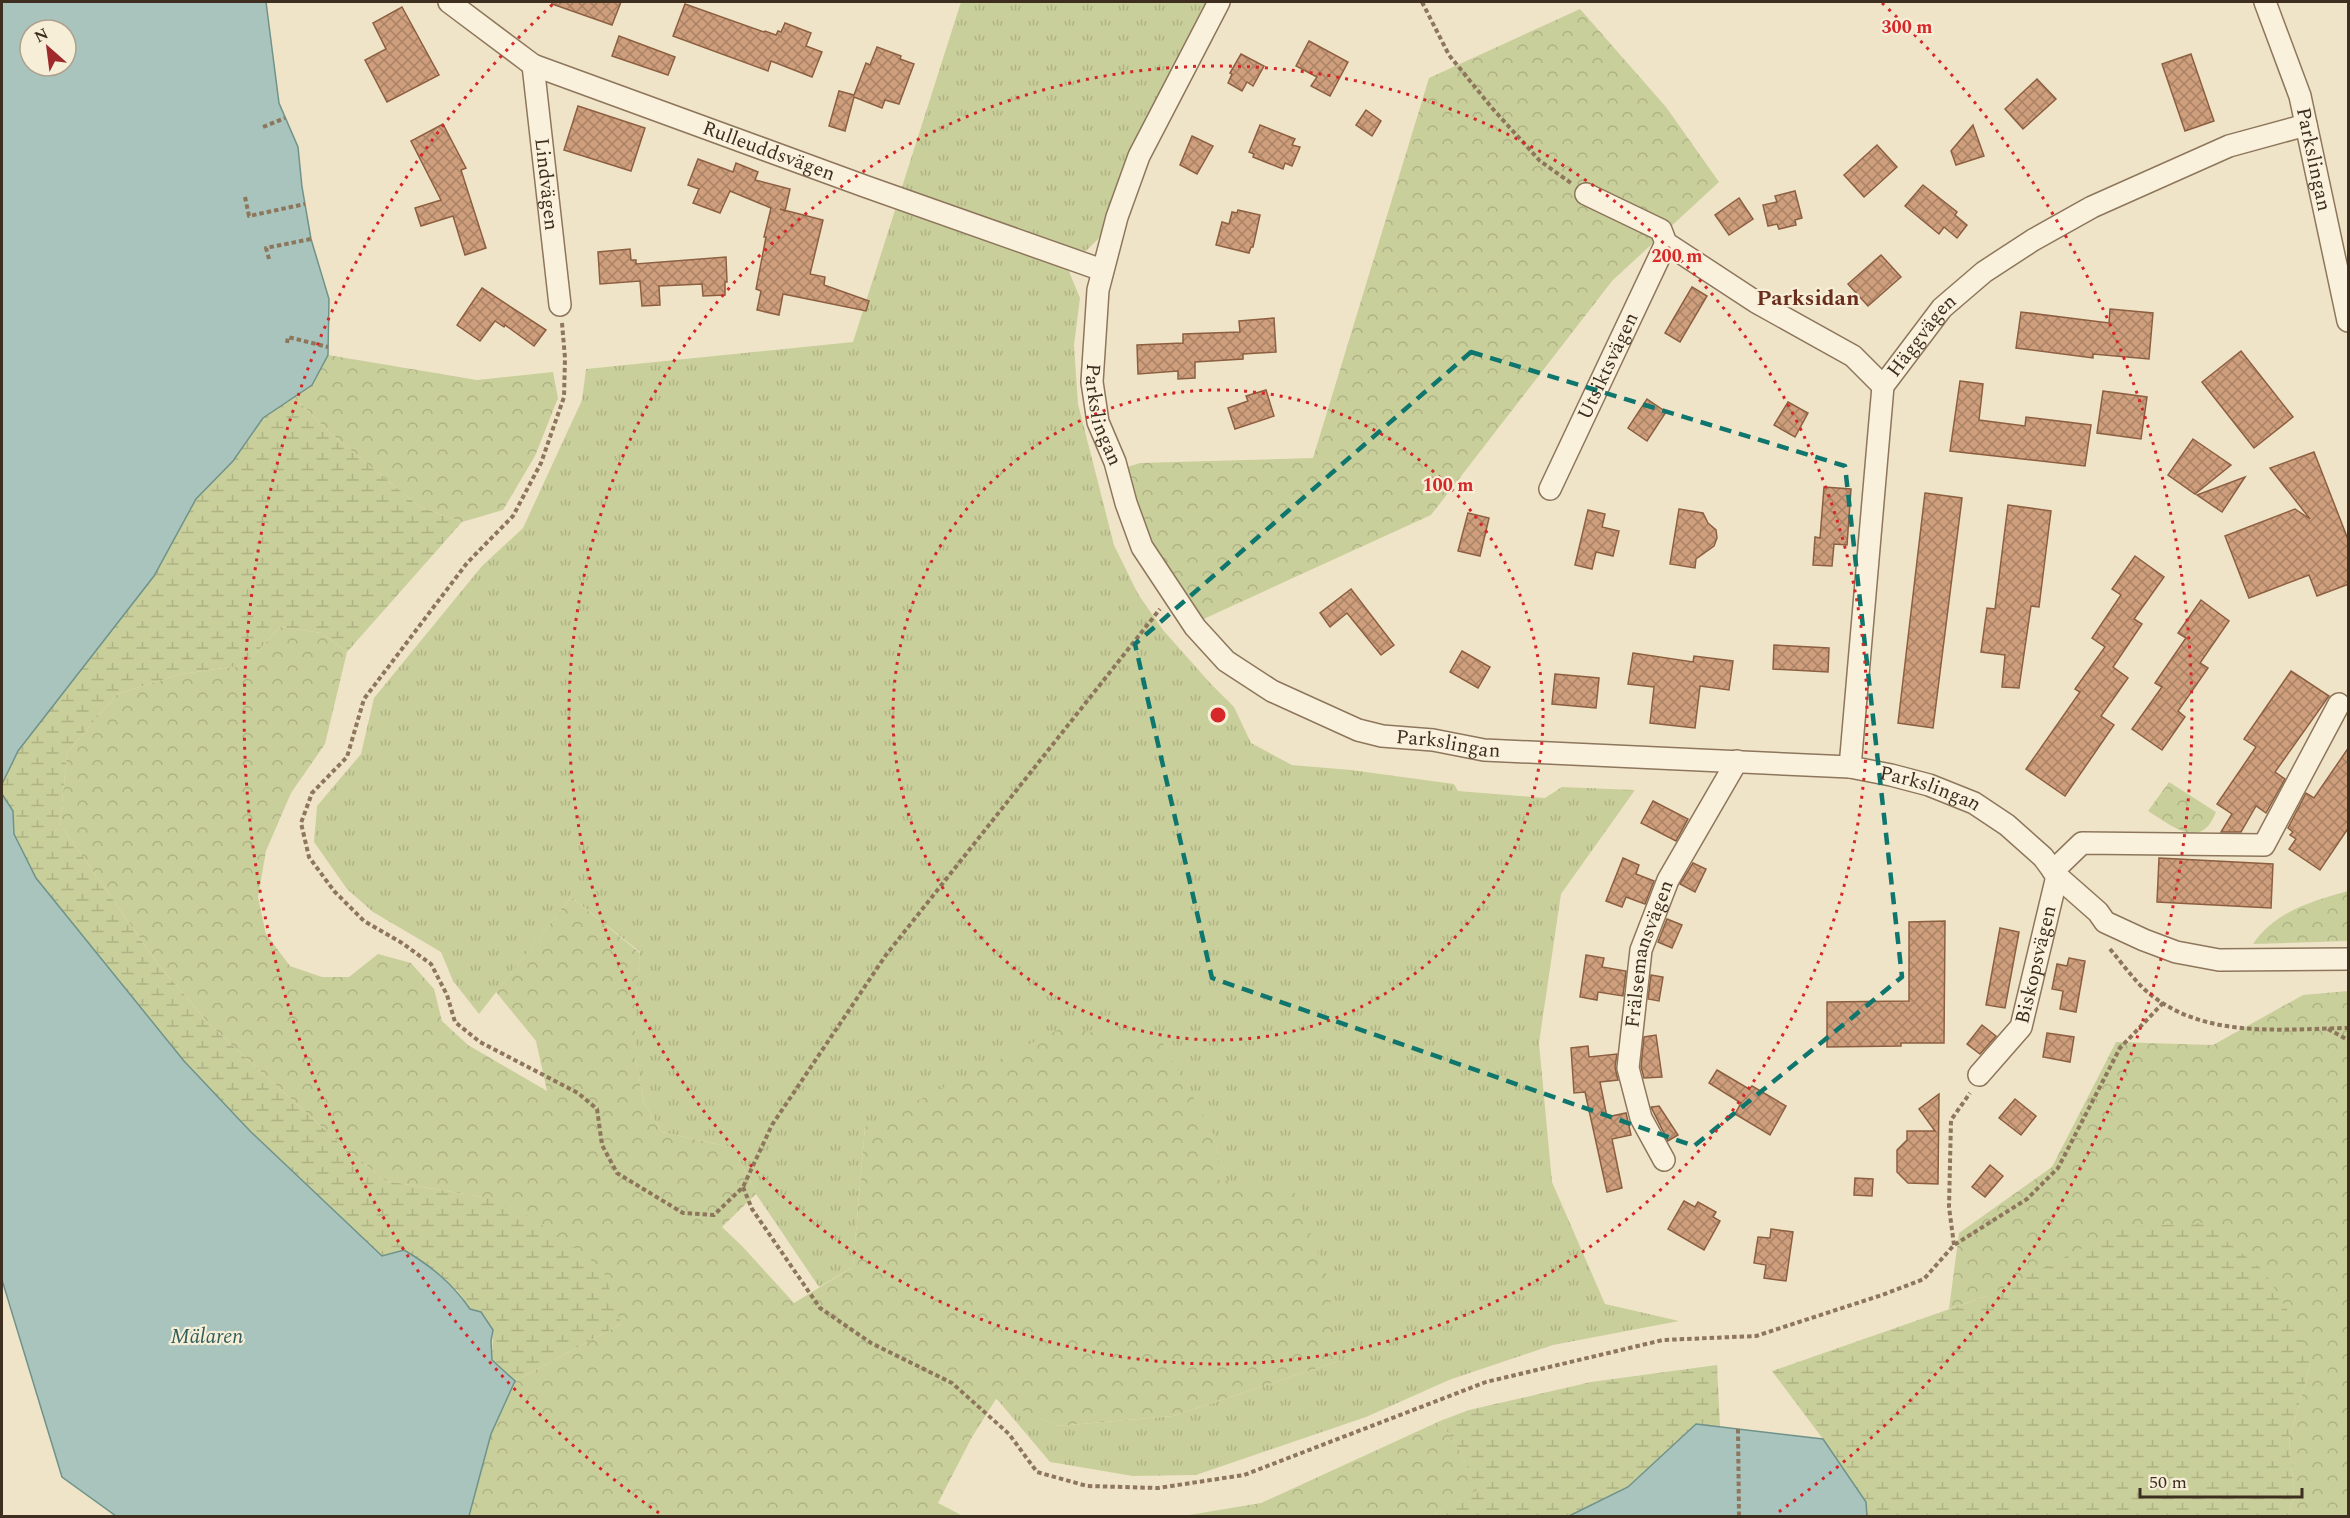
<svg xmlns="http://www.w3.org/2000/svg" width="2350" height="1518" font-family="Spectral,serif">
	<defs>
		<pattern id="grass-tufts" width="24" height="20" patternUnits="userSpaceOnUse" patternTransform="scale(1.5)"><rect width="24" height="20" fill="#c9cf9b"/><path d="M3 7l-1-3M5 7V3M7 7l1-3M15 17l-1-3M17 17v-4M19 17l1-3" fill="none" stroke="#aeb285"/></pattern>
		<pattern id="forest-crowns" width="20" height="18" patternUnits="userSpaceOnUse" patternTransform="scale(1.5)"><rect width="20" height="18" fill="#c9cf9b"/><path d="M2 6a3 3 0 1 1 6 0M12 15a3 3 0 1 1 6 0" fill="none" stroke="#aeb285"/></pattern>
		<pattern id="wetland-marsh" width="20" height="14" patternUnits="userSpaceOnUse" patternTransform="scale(1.5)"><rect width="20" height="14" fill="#c9cf9b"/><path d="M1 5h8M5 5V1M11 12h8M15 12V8" fill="none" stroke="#aeb285"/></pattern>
		<pattern id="building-cross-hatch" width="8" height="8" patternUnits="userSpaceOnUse" patternTransform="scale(1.5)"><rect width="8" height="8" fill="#cf9f7d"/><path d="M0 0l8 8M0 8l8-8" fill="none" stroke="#a98266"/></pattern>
	</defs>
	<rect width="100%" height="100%" fill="#f0e4c8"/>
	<g fill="url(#grass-tufts)">
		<polygon points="961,2 1209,2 1109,228 1086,251 1057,244 901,190"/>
		<polygon points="896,207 1068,269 1080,298 1074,345 1078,404 1114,545 1138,594 1163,630 1210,683 1234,707 1251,743 1292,765 1351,770 1454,784 1458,791 1545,798 1562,787 1635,790 1561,894 1539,1043 1552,1182 1605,1304 1679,1321 1553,1345 1449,1380 1366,1417 1196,1475 1133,1476 1050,1462 996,1398 1058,1426 1173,1416 1339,1361 1218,1180 1217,1140 865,1127 853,1267 819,1287 756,1194 734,1148 662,1132 644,1103 635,1057 635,1009 640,952 571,897 479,1014 453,981 441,952 373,912 347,889 314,842 317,806 361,754 374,698 482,566 523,528 582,400 586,369 853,342"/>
	</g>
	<g fill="url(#forest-crowns)">
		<polygon points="1580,9 1666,107 1719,182 1612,281 1431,515 1197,622 1152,549 1121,469 1140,463 1313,458 1429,78"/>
		<polygon points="328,355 477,380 553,372 558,398 535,456 503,510 462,522 420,507 331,434 293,396 312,385"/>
		<polygon points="280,627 322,633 347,652 325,744 291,793 266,851 258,897 266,934 290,966 322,977 349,977 378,954 411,963 434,989 442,1021 468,1045 547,1091 536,1041 496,992 571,897 640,953 635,1009 635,1057 644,1103 662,1132 734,1148 756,1194 722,1227 742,1246 794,1303 853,1267 865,1127 1062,1028 1162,1042 1217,1140 1219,1180 1293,1188 1327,1276 1339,1361 1173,1416 1058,1426 996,1399 972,1437 938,1503 963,1516 469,1516 491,1434 515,1381 621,1324 483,1197 386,1181 336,1140 210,1025 158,964 60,824 67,753 117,694 181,674 245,665"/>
		<path d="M 2169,782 L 2216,812 C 2201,852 2171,825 2148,811 Z"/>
		<path d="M 2348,891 L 2348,941 L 2253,944 C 2275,911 2313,901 2348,891 Z"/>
		<polygon points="2348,991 2348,1516 2289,1516 2294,1492 2289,1440 2311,1363 1987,1296 1949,1309 1959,1233 2052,1167 2116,1042 2213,1045 2303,995"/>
		<polygon points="1440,1421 1459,1449 1478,1490 1431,1516 1183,1516 1261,1503"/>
	</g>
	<g fill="url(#wetland-marsh)">
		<polygon points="293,396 331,434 420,507 462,522 347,652 322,633 280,627 245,665 181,674 117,694 67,753 60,824 158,964 210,1025 336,1140 386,1181 483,1197 531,1217 603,1269 621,1324 515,1381 492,1360 493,1330 470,1309 457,1290 382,1256 250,1131 184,1061 36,878 14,834 13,811 2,794 2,784 18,751 154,576 196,499 233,461 263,418"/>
		<polygon points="2204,1223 2264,1271 2291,1316 2311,1363 2289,1440 2294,1492 2289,1516 1867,1516 1866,1502 1823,1439 1772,1371 1987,1296 2125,1227"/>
		<polygon points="1717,1365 1720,1427 1696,1424 1628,1487 1569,1516 1431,1516 1477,1490 1459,1449 1440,1421 1469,1410 1591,1382"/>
	</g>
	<g fill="#a9c4bc" stroke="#6f938a" stroke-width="1.5" fill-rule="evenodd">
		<path d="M 2,2 L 266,2 L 279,103 L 298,147 L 302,187 L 311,239 L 329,299 L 328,355 L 312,385 L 263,418 L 233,461 L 196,499 L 154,576 L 18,751 L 2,784 ZM 30,30 L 66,30 L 66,66 L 30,66 Z"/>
		<path d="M 2,794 L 13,811 L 14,834 L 36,878 L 184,1061 L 250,1131 L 382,1256 L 404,1250 C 431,1266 452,1283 470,1309 L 481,1312 L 493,1330 L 491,1341 L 492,1360 L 515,1381 L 491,1434 L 469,1516 L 116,1516 L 62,1477 L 2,1280 Z"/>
		<polygon points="1696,1424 1823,1439 1866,1502 1867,1516 1569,1516 1628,1487"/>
	</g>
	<g fill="url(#building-cross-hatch)" stroke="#8d5f41" stroke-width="1.5">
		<polygon points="552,2 621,2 612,25 552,4"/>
		<polygon points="685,4 764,32 765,31 776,35 778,31 781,32 785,23 811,33 806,46 822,52 812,77 771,61 768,71 673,36"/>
		<polygon points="402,7 439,75 387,102 365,60 386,49 373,23"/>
		<polygon points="619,36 675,57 668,75 612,56"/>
		<polygon points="1309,41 1348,62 1330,96 1311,86 1317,77 1296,66"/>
		<polygon points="877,47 901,56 900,59 914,64 899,104 885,100 882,108 854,97 845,131 829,126 839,91 854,95 866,63 870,65"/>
		<polygon points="1241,54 1264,66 1253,86 1247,82 1242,91 1228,83 1232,74 1230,73"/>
		<polygon points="2191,54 2214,121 2185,131 2162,64"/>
		<polygon points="2037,79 2056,99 2023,129 2005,109"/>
		<polygon points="578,106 645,128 631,171 564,150"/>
		<polygon points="1366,110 1381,121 1372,136 1356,125"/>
		<polygon points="443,124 466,168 461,170 486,248 465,255 453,216 421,226 415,208 441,200 411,141"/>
		<polygon points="1260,125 1295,139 1292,145 1300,147 1292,166 1285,163 1283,169 1253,157 1254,154 1249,152"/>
		<polygon points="1973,125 1984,156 1956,165 1951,151"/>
		<polygon points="1192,136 1213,146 1197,174 1180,165"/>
		<polygon points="1877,145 1897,167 1864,197 1844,175"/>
		<polygon points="698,159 733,172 736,163 758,172 755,180 790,189 785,211 780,209 823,220 810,274 825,277 824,285 869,301 866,311 783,294 779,315 757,310 761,291 756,289 766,237 764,237 771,208 730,191 720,213 693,203 699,189 688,185"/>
		<polygon points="1923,185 1957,212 1955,215 1967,225 1957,238 1944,227 1939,234 1905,206"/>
		<polygon points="1795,191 1802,218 1795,220 1796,225 1779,229 1777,224 1768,226 1763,205 1777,202 1775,196"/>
		<polygon points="1739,198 1753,219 1729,235 1715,215"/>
		<polygon points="1238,210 1260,215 1253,247 1251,247 1249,253 1216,245 1222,222 1229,224 1232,212 1237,213"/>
		<polygon points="630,249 631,260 636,260 636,264 726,257 727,282 725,282 725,295 703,296 702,284 659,286 660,305 642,306 640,281 600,284 598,252"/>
		<polygon points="1881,255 1901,277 1868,306 1848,284"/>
		<polygon points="1692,287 1707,296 1680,342 1665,333"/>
		<polygon points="482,288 546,330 534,346 505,325 504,327 495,321 480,341 457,325"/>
		<polygon points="2110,309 2153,313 2149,359 2093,354 2093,358 2016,348 2021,312 2109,323"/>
		<polygon points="1274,318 1276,352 1243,354 1243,359 1195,362 1195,378 1178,379 1178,371 1138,374 1137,345 1183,343 1183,334 1240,332 1239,321"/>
		<polygon points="2241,351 2293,417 2254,448 2202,382"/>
		<polygon points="1960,381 1983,384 1979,420 2025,426 2026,417 2091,425 2085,466 1950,451"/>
		<polygon points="1266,390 1274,416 1235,429 1228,408 1248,401 1246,396"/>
		<polygon points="2103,391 2147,397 2141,439 2097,433"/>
		<polygon points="1647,399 1666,412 1647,441 1628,428"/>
		<polygon points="1788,402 1808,413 1795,437 1774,425"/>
		<polygon points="2193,439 2231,465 2195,494 2168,475"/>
		<polygon points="2314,452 2349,542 2349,584 2317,596 2309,575 2249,598 2225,536 2295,509 2310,519 2270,468"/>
		<polygon points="2245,477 2222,512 2197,495"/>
		<polygon points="1824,487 1851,489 1847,545 1834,544 1832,566 1813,565 1815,537 1820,538"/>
		<polygon points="1925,493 1962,498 1933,728 1898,723"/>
		<polygon points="2008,505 2051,511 2039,607 2031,606 2019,688 2002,687 2005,655 1981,652 1987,608 1995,609"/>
		<polygon points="1679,509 1703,513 1708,523 1716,530 1717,538 1714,546 1696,559 1695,568 1670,564"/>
		<polygon points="1588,510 1605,514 1602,527 1619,531 1613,556 1596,552 1592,569 1575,565"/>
		<polygon points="1468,513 1489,518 1480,556 1458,551"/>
		<polygon points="2135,556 2164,577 2134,619 2142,624 2113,667 2128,678 2101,716 2114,725 2065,796 2026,769 2080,692 2075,689 2105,647 2092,638 2121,595 2112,589"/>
		<polygon points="1351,589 1394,645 1381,655 1347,613 1330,627 1320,613"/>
		<polygon points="2201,600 2229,621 2200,663 2208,668 2178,711 2185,717 2162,750 2132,729 2162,687 2155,683 2186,638 2178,633"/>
		<polygon points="1774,645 1829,648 1828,672 1773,669"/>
		<polygon points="1462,651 1490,667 1478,688 1450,672"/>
		<polygon points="1633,653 1693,662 1694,656 1733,661 1729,690 1700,686 1695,728 1650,723 1654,687 1628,684"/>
		<polygon points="2291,671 2329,696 2275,772 2285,779 2266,813 2256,806 2241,832 2221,832 2232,814 2217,804 2256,747 2244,739"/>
		<polygon points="1555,674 1599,678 1596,708 1552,704"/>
		<polygon points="2349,747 2349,827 2320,870 2289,849 2296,839 2290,835 2293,832 2288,828 2306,793 2314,798"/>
		<polygon points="1653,801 1688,819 1676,841 1641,823"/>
		<polygon points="1623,858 1639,865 1636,874 1654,881 1645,904 1626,897 1622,907 1606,901"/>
		<polygon points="2159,858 2273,864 2271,908 2157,902"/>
		<polygon points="1693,863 1706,869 1695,892 1680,884"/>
		<polygon points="1667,919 1682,925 1672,948 1658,942"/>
		<polygon points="1945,921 1944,1043 1901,1043 1901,1046 1827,1047 1827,1002 1909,1001 1909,922"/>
		<polygon points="2000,928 2019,932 2005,1008 1986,1005"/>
		<polygon points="1586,955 1604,958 1602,967 1626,971 1623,996 1598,992 1597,1000 1580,997"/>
		<polygon points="2069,958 2085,961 2076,1012 2060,1009 2063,991 2052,989 2057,964 2067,966"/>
		<polygon points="1651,975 1663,977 1659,1001 1648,999"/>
		<polygon points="1982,1025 1996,1036 1980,1054 1967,1044"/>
		<polygon points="2047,1033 2074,1037 2070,1062 2043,1057"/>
		<polygon points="1656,1035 1662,1077 1644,1078 1641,1067 1644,1037"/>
		<polygon points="1588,1046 1589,1057 1617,1054 1615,1067 1618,1080 1600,1082 1607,1117 1626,1113 1631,1135 1612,1139 1622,1188 1607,1192 1585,1092 1574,1093 1571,1048"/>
		<polygon points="1717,1070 1749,1089 1752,1086 1786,1106 1770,1135 1735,1114 1741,1103 1709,1083"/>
		<polygon points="1939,1094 1938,1184 1908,1183 1897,1172 1897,1150 1907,1140 1907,1131 1935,1131 1919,1109"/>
		<polygon points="2015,1099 2036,1116 2021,1135 1999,1118"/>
		<polygon points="1659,1106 1678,1135 1668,1141 1651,1107"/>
		<polygon points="1990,1165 2003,1176 1985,1197 1972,1187"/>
		<polygon points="1855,1178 1873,1179 1872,1196 1854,1195"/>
		<polygon points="1684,1201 1695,1207 1698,1202 1716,1212 1713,1217 1720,1221 1704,1250 1668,1229"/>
		<polygon points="1771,1229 1793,1232 1786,1281 1764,1278 1766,1265 1754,1263 1758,1237 1770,1238"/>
	</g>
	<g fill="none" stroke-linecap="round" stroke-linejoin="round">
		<defs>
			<g id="minor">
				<path id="s1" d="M 449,2 L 533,65 L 867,187 L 1102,270"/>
				<path id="s2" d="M 1219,2 L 1139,156 L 1117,217 L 1098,290 L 1092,382 L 1098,422 L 1115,462 L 1126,503 L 1142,547 L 1195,627 L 1226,661 L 1272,691 L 1358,730 L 1382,736 L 1433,740 L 1484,750 L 1850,767 L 1891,775 L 1929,785 L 1974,803 L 2007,825 L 2043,857 L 2057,876 L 2098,912 L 2105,922 L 2144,940 L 2176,952 L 2219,960 L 2348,959"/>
				<path id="s3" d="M 2265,2 L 2300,96 L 2348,321"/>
				<path id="s4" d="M 533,65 L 560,305"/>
				<polyline points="1586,194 1661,230 1666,243 1756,302 1853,356 1883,386"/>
				<path id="s5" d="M 1550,489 L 1666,243"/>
				<path id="s6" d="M 1850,767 L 1883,386 L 1942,308 L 1984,272 L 2033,240 L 2092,207 L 2229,146 L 2306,125"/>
				<polyline points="2053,871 2082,843 2264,845 2339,704"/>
				<path id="s7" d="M 1979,1075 L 2021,1027 L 2057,876"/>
				<path id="s8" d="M 1664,1160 L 1641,1118 L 1628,1068 L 1641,950 L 1668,880 L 1737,761"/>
			</g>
		</defs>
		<use href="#minor" stroke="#8d765c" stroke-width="24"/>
		<g stroke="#8d765c" stroke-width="4" stroke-dasharray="4.5 3" stroke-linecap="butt">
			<polyline points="1422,2 1449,55 1492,108 1540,161 1571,183"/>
			<polyline points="263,127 285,118"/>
			<polyline points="245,197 249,216 305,204"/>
			<polyline points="269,259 266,248 311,239"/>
			<polyline points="562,323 565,358 564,397 541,463 513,516 467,563 364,699 347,757 312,793 301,823 309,857 334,891 364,921 402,943 431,964 447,995 455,1022 480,1042 578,1093 597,1109 602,1145 617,1173 683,1213 714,1215 743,1187 772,1125 886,955 1160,609"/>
			<polyline points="287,343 288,337 328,347"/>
			<path d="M 2110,949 C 2121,962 2131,976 2143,988 C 2199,1040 2279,1029 2348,1028"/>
			<polyline points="2328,1029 2348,1040"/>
			<polyline points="743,1187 752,1209 820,1308 871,1343 952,1383 1009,1434 1037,1472 1087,1486 1158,1488 1244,1475 1486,1382 1663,1340 1756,1336 1882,1295 1924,1279 1954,1245 2027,1199 2058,1168 2120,1048 2163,1003"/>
			<polyline points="1954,1245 1949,1207 1951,1120 1970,1093"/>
			<polyline points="1738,1429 1739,1516"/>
		</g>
		<use href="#minor" stroke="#faf1dc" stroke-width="21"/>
	</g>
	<path fill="none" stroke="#0f766e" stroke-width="4.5" stroke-dasharray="12 8" stroke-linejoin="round" d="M 1471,352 L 1845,466 L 1902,977 L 1694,1146 L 1212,978 L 1135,644 Z"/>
	<g fill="none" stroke="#d62828" stroke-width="3" stroke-dasharray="3 6">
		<circle cx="1218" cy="715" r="325"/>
		<circle cx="1218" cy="715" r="649"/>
		<path d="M659 1513A974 974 0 0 1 554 3M1882 3A974 974 0 0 1 1777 1513"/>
	</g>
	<g text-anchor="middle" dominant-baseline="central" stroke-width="4.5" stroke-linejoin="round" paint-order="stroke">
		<g font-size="20" fill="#3d2e20" stroke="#f7eed8">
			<text stroke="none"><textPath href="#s1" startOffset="356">Rulleuddsvägen</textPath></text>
			<text stroke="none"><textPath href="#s3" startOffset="165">Parkslingan</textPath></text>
			<text stroke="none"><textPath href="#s4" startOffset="120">Lindvägen</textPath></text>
			<text stroke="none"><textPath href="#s6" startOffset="446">Häggvägen</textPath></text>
			<text stroke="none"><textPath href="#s5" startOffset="136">Utsiktsvägen</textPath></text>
			<text stroke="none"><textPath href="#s2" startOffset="440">Parkslingan</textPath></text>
			<text stroke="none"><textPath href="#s2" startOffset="962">Parkslingan</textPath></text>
			<text stroke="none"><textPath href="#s2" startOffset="1448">Parkslingan</textPath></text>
			<text stroke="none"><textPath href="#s8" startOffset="216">Frälsemansvägen</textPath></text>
			<text stroke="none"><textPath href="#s7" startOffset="128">Biskopsvägen</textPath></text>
		</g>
		<g font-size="21" font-style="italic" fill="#2f5d5a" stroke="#f7eed8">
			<text x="207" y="1337">Mälaren</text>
		</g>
		<g font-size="22" font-weight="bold" fill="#6b2e1e" stroke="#f7eed8">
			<text x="1808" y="298">Parksidan</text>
		</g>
	</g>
	<circle cx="1218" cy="715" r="9" fill="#d62828" stroke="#f7eed8" stroke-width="3"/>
	<g font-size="18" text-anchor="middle" font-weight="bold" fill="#d62828" stroke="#f7eed8" stroke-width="4.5" stroke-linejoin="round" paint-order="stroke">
		<text x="1907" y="33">300 m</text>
		<text x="1677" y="262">200 m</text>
		<text x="1448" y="491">100 m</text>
	</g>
	<rect width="2350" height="1518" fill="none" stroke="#3d2e20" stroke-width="6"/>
	<g transform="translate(48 48) rotate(332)"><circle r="28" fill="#f7eed8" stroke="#ada18e" stroke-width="1.5"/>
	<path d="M0-4.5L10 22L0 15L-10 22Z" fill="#9e2a2b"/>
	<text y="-9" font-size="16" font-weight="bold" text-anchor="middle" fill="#3d2e20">N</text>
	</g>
	<path d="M2140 1488v9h162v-9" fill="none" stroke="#3d2e20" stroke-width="3"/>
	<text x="2149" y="1488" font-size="18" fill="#3d2e20" stroke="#f7eed8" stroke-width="4.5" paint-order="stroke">50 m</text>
</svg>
